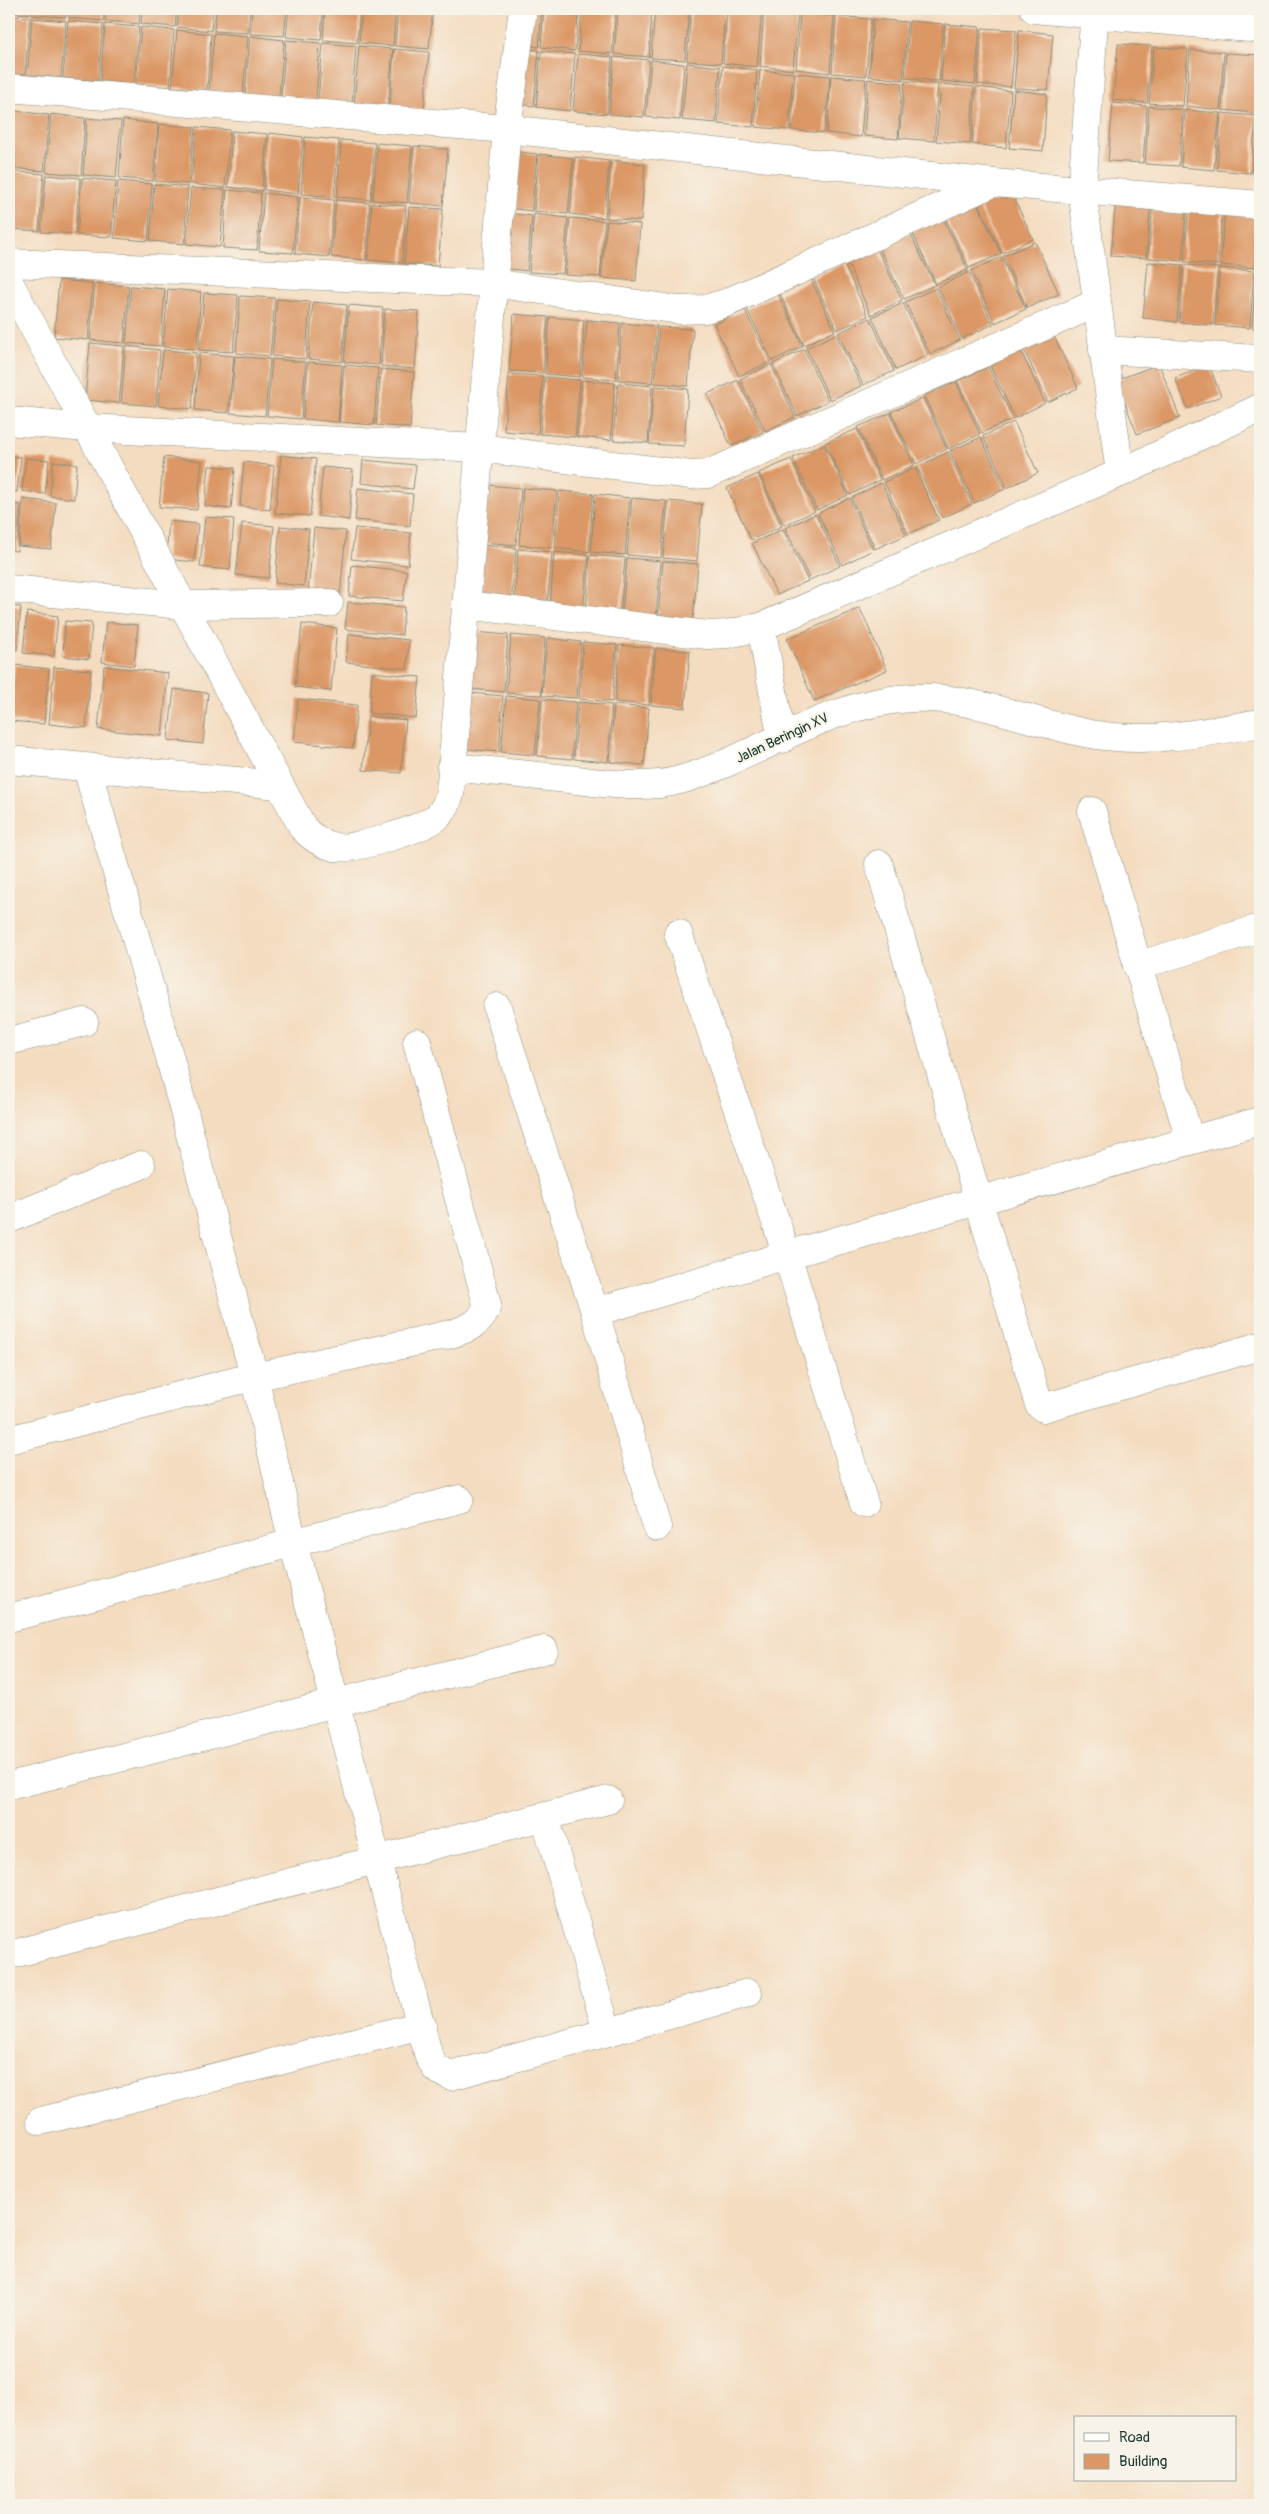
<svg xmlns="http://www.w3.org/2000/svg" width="1269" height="2514" font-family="Pangolin,sans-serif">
	<rect width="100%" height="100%" fill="#f7f3e8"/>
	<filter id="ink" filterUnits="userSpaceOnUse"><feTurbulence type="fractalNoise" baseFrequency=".02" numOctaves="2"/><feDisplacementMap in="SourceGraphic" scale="10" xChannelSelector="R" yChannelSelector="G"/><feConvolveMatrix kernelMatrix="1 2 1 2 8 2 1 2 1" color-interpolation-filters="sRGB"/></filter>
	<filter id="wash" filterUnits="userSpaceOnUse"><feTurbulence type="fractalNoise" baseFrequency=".0096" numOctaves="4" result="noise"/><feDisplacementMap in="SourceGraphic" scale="20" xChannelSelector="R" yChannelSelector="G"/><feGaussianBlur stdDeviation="1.12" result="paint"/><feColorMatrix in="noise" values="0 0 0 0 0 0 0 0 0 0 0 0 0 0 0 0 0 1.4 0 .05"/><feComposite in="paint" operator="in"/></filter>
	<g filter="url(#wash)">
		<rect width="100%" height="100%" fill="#f4dcc0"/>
		<g id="blocks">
			<g fill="#db9765">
				<polygon points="9,9 31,9 30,14 9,13"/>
				<polygon points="33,9 67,9 66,17 32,15"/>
				<polygon points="69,9 104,9 103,21 69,18"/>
				<polygon points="106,9 140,9 139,24 105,21"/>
				<polygon points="142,9 177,9 175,27 141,24"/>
				<polygon points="179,9 213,9 211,31 177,27"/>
				<polygon points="216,9 250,9 248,33 214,31"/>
				<polygon points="252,9 287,9 284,36 250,34"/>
				<polygon points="289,9 323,9 321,40 286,37"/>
				<polygon points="325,9 360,9 357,43 323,40"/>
				<polygon points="362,9 396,9 393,46 359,43"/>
				<polygon points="398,9 433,9 429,49 395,46"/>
				<polygon points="527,9 542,9 539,47 524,45"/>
				<polygon points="544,9 579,9 575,51 541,47"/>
				<polygon points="582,9 616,9 612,54 578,51"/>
				<polygon points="618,9 652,9 649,57 614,54"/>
				<polygon points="655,9 689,9 685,60 651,58"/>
				<polygon points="691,9 725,9 721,63 687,61"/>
				<polygon points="727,9 762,10 757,67 723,63"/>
				<polygon points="764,10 798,13 793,70 760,66"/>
				<polygon points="800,13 834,16 830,73 796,69"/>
				<polygon points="9,16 30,17 25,75 9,73"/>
				<polygon points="836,16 871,19 866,76 832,73"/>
				<polygon points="32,18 66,21 61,78 27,75"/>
				<polygon points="873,19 907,22 903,80 869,76"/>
				<polygon points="68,21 103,24 98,81 63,78"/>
				<polygon points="909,21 943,24 939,81 905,78"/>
				<polygon points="105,24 139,27 134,84 100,81"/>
				<polygon points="945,24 980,27 975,84 941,81"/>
				<polygon points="141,27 174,30 170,87 136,84"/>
				<polygon points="982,28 1016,30 1011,87 977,84"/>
				<polygon points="177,30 211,34 207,90 172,87"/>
				<polygon points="1019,30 1053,34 1048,90 1014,88"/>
				<polygon points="214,33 248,36 243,94 209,91"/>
				<polygon points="250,36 284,40 279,97 245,94"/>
				<polygon points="286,40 320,43 316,100 281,97"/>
				<polygon points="323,43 356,46 352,103 318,100"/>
				<polygon points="1118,44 1152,46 1147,103 1113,100"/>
				<polygon points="359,46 393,49 388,106 354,103"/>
				<polygon points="1154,47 1188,49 1183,106 1149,103"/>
				<polygon points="394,49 429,52 424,110 390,106"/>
				<polygon points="523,49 539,50 534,106 518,104"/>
				<polygon points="1190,50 1224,52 1220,110 1186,106"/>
				<polygon points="541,51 575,54 570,111 536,107"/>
				<polygon points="1226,53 1260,55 1256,113 1222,110"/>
				<polygon points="578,54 612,57 607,114 573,111"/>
				<polygon points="614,57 649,60 644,117 609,114"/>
				<polygon points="651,60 684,64 680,120 646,117"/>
				<polygon points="687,63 720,67 716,123 682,120"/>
				<polygon points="723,66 757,70 753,127 718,124"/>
				<polygon points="760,70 793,73 789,130 755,127"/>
				<polygon points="795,73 830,76 825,133 791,130"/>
				<polygon points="831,76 866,79 861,137 827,133"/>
				<polygon points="868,79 902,83 898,139 864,136"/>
				<polygon points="905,81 938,84 934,141 899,138"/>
				<polygon points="941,84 974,87 970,144 936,141"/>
				<polygon points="976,87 1011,91 1006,148 972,144"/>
				<polygon points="1014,90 1047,94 1043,151 1009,148"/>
				<polygon points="1113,103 1147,106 1143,163 1108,161"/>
				<polygon points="1149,106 1183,110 1179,166 1145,164"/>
				<polygon points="1185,110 1220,113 1214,170 1181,167"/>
				<polygon points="9,111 13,111 10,142 9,142"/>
				<polygon points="15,111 49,115 44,171 10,168"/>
				<polygon points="1221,113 1256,116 1251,173 1217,170"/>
				<polygon points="1259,113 1260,113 1260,174 1254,173"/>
				<polygon points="51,114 85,118 81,175 46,172"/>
				<polygon points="87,118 121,121 116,178 83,175"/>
				<polygon points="123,120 158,124 153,181 119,178"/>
				<polygon points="159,124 194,127 189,184 155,181"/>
				<polygon points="196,127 230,130 225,188 191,184"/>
				<polygon points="232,131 267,134 262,191 228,187"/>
				<polygon points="269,133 303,137 298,194 264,190"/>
				<polygon points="305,137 339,140 334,197 301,194"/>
				<polygon points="341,140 375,143 371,200 337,197"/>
				<polygon points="377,143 412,146 407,203 373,200"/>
				<polygon points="414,146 448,149 443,206 409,203"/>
				<polygon points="512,151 537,154 532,211 506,208"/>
				<polygon points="539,154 573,158 568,214 534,211"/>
				<polygon points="575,157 609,161 605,218 570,214"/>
				<polygon points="611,160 645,164 641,221 607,218"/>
				<polygon points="9,171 44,174 39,231 9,229"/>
				<polygon points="46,175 80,178 75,234 41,232"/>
				<polygon points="82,178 116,181 111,237 77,235"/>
				<polygon points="118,181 152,184 148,241 114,238"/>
				<polygon points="154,184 188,187 184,244 150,241"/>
				<polygon points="1009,187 1033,239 1002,253 978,202"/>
				<polygon points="191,188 225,190 220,247 186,244"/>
				<polygon points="227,190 261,193 257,250 223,248"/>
				<polygon points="264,193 298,197 293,253 259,251"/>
				<polygon points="300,197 334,200 329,257 295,254"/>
				<polygon points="1116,198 1151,201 1146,258 1111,256"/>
				<polygon points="336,200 370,203 366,260 331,257"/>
				<polygon points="976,202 1001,254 969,268 945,217"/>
				<polygon points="1153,202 1187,204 1182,261 1148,258"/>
				<polygon points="372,203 406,206 402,263 368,260"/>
				<polygon points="1189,205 1222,208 1218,265 1184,262"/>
				<polygon points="409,207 443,209 438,266 404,264"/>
				<polygon points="1225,208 1259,211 1255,268 1220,265"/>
				<polygon points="507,213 532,216 527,271 501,268"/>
				<polygon points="534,214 568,218 563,274 529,272"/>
				<polygon points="570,218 605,221 600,277 565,275"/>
				<polygon points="943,218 968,270 936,284 912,232"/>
				<polygon points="607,221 640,224 636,281 601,278"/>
				<polygon points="910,233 935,285 904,299 879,247"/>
				<polygon points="1035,242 1059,294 1027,308 1003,256"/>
				<polygon points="1259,242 1260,242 1260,268 1257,268"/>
				<polygon points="877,248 902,300 871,315 847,263"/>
				<polygon points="1001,257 1026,309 995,323 971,271"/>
				<polygon points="1148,262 1182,265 1177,322 1143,318"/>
				<polygon points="844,264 868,316 837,330 813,278"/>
				<polygon points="1184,265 1218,268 1213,325 1179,322"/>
				<polygon points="1220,268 1254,271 1250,328 1215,325"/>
				<polygon points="1256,271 1260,271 1260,329 1252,328"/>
				<polygon points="969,272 993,324 962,339 938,287"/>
				<polygon points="811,279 835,331 804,345 780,294"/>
				<polygon points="59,280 93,283 88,340 54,337"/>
				<polygon points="95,283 129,286 124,343 90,340"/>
				<polygon points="131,286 165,289 161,346 126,343"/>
				<polygon points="936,288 960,340 930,354 905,302"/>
				<polygon points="168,289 201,292 197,349 163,347"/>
				<polygon points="204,293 238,295 233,352 199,350"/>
				<polygon points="778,294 803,346 772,361 747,309"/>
				<polygon points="240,296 275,298 270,356 236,353"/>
				<polygon points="277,299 310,302 306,359 272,356"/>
				<polygon points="313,302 347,305 342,362 308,359"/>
				<polygon points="903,303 928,355 896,370 872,317"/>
				<polygon points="349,305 383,308 379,365 344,362"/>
				<polygon points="385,309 419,311 415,369 381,366"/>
				<polygon points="745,310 770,362 739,376 714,324"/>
				<polygon points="514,314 548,317 543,373 509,371"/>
				<polygon points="550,317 584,320 580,377 545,374"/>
				<polygon points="870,318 894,371 863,385 838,333"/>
				<polygon points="587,320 620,323 616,380 582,377"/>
				<polygon points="622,323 657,326 652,383 618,380"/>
				<polygon points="659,327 693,329 688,386 654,383"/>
				<polygon points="836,334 861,386 830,400 806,348"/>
				<polygon points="1054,336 1078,388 1048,402 1024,350"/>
				<polygon points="90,343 124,346 119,403 85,400"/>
				<polygon points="126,346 160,350 156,406 121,403"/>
				<polygon points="804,349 828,401 797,416 773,364"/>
				<polygon points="163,350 196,353 192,409 158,406"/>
				<polygon points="1021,351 1045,403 1015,418 990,366"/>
				<polygon points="199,353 234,356 228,413 195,410"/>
				<polygon points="235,356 270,359 265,416 230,413"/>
				<polygon points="272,359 306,362 301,419 267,416"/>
				<polygon points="308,362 342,365 338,422 303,419"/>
				<polygon points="771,364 795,417 765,431 740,379"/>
				<polygon points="1159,364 1180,418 1137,434 1116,380"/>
				<polygon points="344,365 378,368 374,425 339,422"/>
				<polygon points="1209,365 1221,396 1188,409 1175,378"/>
				<polygon points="988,367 1013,419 982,433 957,381"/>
				<polygon points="381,369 414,372 410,428 376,425"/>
				<polygon points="509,374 543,376 538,434 504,431"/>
				<polygon points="545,377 580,380 575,437 540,434"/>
				<polygon points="582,380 615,383 611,440 577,437"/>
				<polygon points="738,380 763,432 731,446 707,394"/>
				<polygon points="956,382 980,434 949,449 924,396"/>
				<polygon points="618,383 652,386 648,443 613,440"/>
				<polygon points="654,386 688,389 684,446 649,444"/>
				<polygon points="923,398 947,449 916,464 891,412"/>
				<polygon points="890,413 914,465 882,480 858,427"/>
				<polygon points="1014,422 1038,473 1007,488 983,436"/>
				<polygon points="857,429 880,480 850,495 825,443"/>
				<polygon points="981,437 1005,489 974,503 950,451"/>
				<polygon points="824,444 848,495 817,510 793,458"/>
				<polygon points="948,452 972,504 942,518 917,467"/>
				<polygon points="281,455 316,459 310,516 275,513"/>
				<polygon points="9,456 21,457 17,492 9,491"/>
				<polygon points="164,457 202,461 197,510 159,507"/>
				<polygon points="26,458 49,460 45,494 22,491"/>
				<polygon points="791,459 815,511 784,525 759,473"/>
				<polygon points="363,460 416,465 413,489 361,483"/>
				<polygon points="53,461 77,464 74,499 50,496"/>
				<polygon points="244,462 274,466 270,510 240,506"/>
				<polygon points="209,466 235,468 231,509 205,506"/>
				<polygon points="323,467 353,470 349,520 318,516"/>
				<polygon points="915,468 939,520 908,534 884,482"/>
				<polygon points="758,474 782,526 751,540 727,488"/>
				<polygon points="882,483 906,535 875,549 851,498"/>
				<polygon points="487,485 521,488 516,545 482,542"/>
				<polygon points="358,488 413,494 410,526 355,520"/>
				<polygon points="523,488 557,491 552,548 519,545"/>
				<polygon points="559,491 593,494 589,552 555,548"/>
				<polygon points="595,494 630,498 625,555 591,552"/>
				<polygon points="632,498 666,501 661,558 627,555"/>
				<polygon points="849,498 873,550 842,565 818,513"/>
				<polygon points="23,499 56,503 51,549 19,546"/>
				<polygon points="668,501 702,504 697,561 663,558"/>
				<polygon points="9,503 21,505 17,551 9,550"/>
				<polygon points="816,514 840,566 810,580 785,528"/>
				<polygon points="205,517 234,519 230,570 200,567"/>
				<polygon points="169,521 198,524 194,562 166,559"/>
				<polygon points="242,523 274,526 269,578 236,575"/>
				<polygon points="280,526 309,529 304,586 275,583"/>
				<polygon points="314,528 346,531 340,596 308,593"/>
				<polygon points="355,528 411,533 408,565 351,559"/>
				<polygon points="783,529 808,581 777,595 752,543"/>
				<polygon points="481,545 516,548 511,605 477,602"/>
				<polygon points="518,549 552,552 547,608 514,605"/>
				<polygon points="554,552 589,555 583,611 550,608"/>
				<polygon points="590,555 625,558 620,615 586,612"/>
				<polygon points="627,558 661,561 656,618 622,615"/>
				<polygon points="663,561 698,564 693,621 658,618"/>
				<polygon points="352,565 407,571 403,601 349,596"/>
				<polygon points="348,602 404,607 402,635 345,629"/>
				<polygon points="9,606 21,607 17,650 9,649"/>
				<polygon points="860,608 887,670 814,701 787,639"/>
				<polygon points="27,612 58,616 54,656 23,653"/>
				<polygon points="65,621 92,623 89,659 63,656"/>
				<polygon points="106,622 138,625 134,666 102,662"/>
				<polygon points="302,624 337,628 331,691 295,687"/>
				<polygon points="475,632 508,635 504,692 470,689"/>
				<polygon points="349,634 409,640 407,669 346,662"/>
				<polygon points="511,635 545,638 541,695 506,693"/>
				<polygon points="547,638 581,642 577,698 542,696"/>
				<polygon points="583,642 617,645 612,702 579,699"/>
				<polygon points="619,645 654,648 649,705 615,702"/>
				<polygon points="656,648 690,651 685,708 651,705"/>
				<polygon points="15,665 49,669 44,724 10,721"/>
				<polygon points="104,666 168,673 162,736 98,729"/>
				<polygon points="54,667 91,670 86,728 49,724"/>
				<polygon points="372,672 420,677 416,718 369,713"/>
				<polygon points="174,689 208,693 203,744 168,740"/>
				<polygon points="470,693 503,696 499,752 465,749"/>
				<polygon points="506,696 540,699 535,755 501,752"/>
				<polygon points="298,699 357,705 353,748 294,742"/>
				<polygon points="542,699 576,702 572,759 537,756"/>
				<polygon points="578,702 612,705 608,762 574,759"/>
				<polygon points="614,705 649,708 644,765 610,762"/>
				<polygon points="368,716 406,720 401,773 363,770"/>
			</g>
		</g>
	</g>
	<g filter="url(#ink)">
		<use href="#blocks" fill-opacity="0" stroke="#8a8c7a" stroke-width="1"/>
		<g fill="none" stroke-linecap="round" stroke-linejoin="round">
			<defs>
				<g id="street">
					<polyline points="1034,9 1260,29"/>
					<polyline points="1095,9 1082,190 1120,473"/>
					<polyline points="9,88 507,129 994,183 1260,205"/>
					<polyline points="9,263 493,283 679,310 705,309 726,303 993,183"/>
					<path d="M 9,282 L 303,828 C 312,838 321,844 335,847 C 353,851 422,829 437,817 C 444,811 447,803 450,794 L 507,129 L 523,9"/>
					<polyline points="1103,350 1260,359"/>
					<polyline points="9,421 87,428 479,448 691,475 708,474 1097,303"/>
					<polyline points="9,589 182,605 329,603"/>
					<polyline points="466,605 707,635 727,634 761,627 1120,473 1260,408"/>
					<polyline points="761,627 782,739"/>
					<polyline points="9,760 279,785"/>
					<path d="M 451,767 C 490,771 529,775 568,779 C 605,783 643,790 680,780 C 761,756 824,703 911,698 C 972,695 1031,723 1090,734 C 1148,744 1204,733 1260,723"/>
					<polyline points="87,768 164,1036 254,1376 293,1543 429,2057 436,2069 451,2076 748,1993"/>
					<polyline points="1092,811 1190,1140"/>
					<polyline points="879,864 1039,1405 1043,1408 1260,1346"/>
					<polyline points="678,933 787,1255 864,1503"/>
					<polyline points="1137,966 1260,928"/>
					<polyline points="497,1007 595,1312 657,1527"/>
					<polyline points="9,1041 84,1022"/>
					<polyline points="9,1219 141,1165"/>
					<polyline points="595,1312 787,1255 1260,1121"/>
					<path d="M 9,1440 L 236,1381 L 451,1334 C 467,1329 484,1323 487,1304 L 417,1042"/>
					<polyline points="9,1618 459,1499"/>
					<polyline points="9,1786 544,1650"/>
					<polyline points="545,1817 607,2031"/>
					<polyline points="9,1955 608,1800"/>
					<polyline points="41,2121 422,2025"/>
				</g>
			</defs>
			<use href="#street" stroke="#8a8c7a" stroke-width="29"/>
			<use href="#street" stroke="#fff" stroke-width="28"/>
		</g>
	</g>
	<g text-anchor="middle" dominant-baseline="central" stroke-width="4" stroke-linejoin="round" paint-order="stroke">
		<g font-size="14" fill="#1f3d34" stroke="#f7f3e8">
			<text transform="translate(782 738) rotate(-25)">Jalan Beringin XV</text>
		</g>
	</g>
	<rect width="1269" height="2514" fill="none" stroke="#f7f3e8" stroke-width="30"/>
	<rect x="1074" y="2416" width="162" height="65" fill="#f7f3e8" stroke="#a1aaa0"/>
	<rect x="1084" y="2433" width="25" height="8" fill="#ffffff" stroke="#a1aaa0"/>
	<text x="1119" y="2442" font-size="15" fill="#1f3d34">Road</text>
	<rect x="1084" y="2454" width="25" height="15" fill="#db9765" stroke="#a1aaa0"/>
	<text x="1119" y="2466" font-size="15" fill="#1f3d34">Building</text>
</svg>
